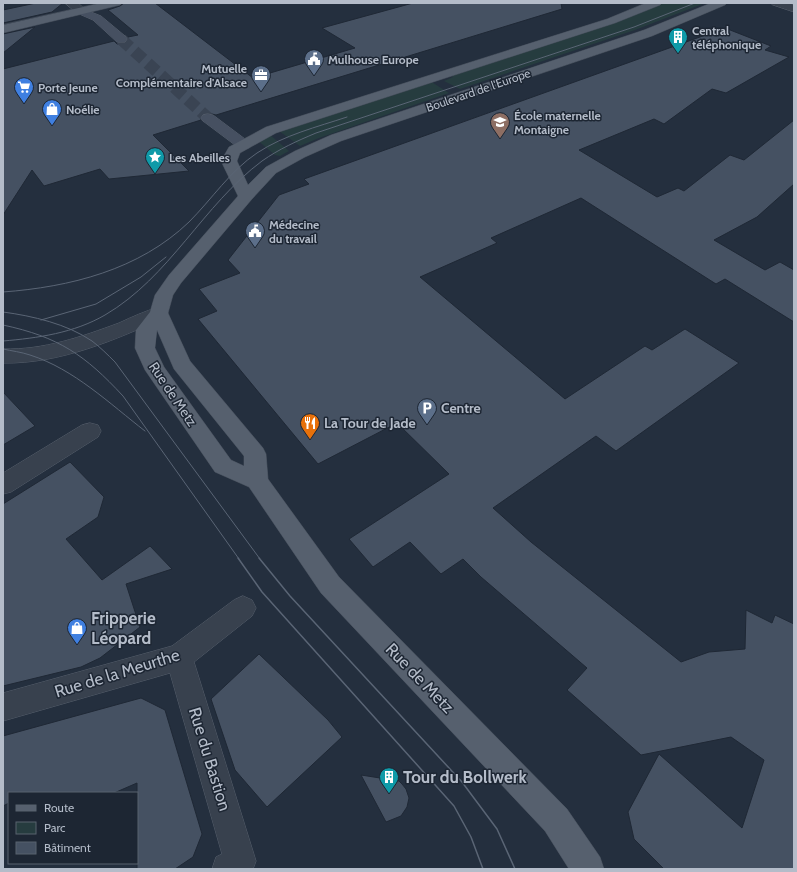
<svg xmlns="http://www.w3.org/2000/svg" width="797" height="872" font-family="Cabin,sans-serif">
	<rect width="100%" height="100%" fill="#242f3e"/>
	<g fill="#263c3f">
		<polygon points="663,3 705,3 635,30 460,89 444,81 453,77 450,75"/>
		<polygon points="430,81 449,93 319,138 300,146 279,131"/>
		<polygon points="269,134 289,151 280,156 275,155 256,139"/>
	</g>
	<g fill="#455162" stroke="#1f2835">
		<polygon points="36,3 63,3 52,12 3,23 3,10"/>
		<polygon points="124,3 155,3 253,78 355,48 322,28 413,3 561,3 562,9 216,115 208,113 203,114 200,117 201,120 153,135 189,171 109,179 100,169 44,186 32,170 3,215 3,69 114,41 117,44 126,43 128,37 138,35 108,10 120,6"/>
		<polygon points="35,27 3,53 3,34"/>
		<polygon points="725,28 771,46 765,50 789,57 726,93 712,89 664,124 654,119 579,150 657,197 678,188 684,191 730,155 744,160 794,120 794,184 757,217 714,240 765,270 780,262 794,270 794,322 725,279 716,284 581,198 491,238 497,243 420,277 565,399 645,346 652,350 685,329 739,363 616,451 596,436 493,508 531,542 681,662 709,652 745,649 746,610 772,623 775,615 794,624 794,869 664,869 634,839 628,812 659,754 742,828 764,760 731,737 641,755 567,690 587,668 481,577 463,559 441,574 410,542 373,567 349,539 449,474 397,423 318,464 198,319 217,311 199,289 240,273 228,260 279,195 309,184 304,179"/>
		<polygon points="3,392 35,426 3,445"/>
		<polygon points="70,462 104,497 98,517 66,539 102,580 150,546 172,569 126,584 140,627 100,658 81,667 3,686 3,504"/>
		<polygon points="259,654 328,720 342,737 267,807 235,770 211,699"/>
		<polygon points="141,698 165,710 202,834 193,857 175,869 137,869 137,783 114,793 9,793 9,803 3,806 3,736"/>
		<polygon points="361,775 399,781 402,784 406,789 409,798 407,807 401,816 386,822"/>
	</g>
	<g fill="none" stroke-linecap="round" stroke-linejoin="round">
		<polyline stroke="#3a4453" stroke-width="12" stroke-dasharray="12 6" stroke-linecap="butt" points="121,39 208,118"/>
		<defs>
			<g id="pedestrian">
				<polygon points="90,423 98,425 101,431 98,437 11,492 3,494 3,473 82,425"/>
				<polygon points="243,596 252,600 256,608 252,616 194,662 256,861 253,869 212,869 216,857 222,854 170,673 3,721 3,693 172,646 234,600"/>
			</g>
			<g id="minor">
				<polygon points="65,3 78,3 87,11 85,13 77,13"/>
				<polygon points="771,3 788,3 794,5 794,12 773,5"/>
			</g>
			<path id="tertiary" d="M 159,307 L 166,309 L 168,313 L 166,317 C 115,340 60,364 3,363 L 3,349 C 44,350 81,337 119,323 C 132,317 145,311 159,307 Z"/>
			<g id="secondary">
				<polygon points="81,8 101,16 125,36 127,39 125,42 117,42 93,20 77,13 75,11 77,9"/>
				<polygon points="208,114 213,115 249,142 251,145 249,148 244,149 239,148 203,121 201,118 203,115"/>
			</g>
			<g id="primary">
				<polygon points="101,3 122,3 120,5 3,33 3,25"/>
				<path d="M 646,3 L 662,3 L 660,5 L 615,23 L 276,133 L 240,153 L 237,161 L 248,185 L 266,167 L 295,151 L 331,135 L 644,30 L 711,3 L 727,3 L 725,5 L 652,36 L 341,141 L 305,157 L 276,173 L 252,199 L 181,283 L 173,295 L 168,313 L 190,361 L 263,448 L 266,454 L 268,479 L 339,577 L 567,809 L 600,857 L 604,869 L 569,869 L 545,831 L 321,593 L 249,487 L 215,472 L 145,370 L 135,348 L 136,330 L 150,312 L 155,295 L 169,275 L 238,196 L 221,161 L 229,147 L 266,127 L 607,19 ZM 157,330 L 174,369 L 244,456 L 244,466 L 231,460 L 164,367 L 155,348 Z"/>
			</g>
		</defs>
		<use href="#pedestrian" stroke="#565f6c" stroke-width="1"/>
		<use href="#minor" stroke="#565f6c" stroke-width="1"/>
		<use href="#tertiary" stroke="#565f6c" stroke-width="1"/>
		<use href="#secondary" stroke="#565f6c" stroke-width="1"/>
		<use href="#primary" stroke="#414a57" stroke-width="1"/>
		<use href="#pedestrian" fill="#38414e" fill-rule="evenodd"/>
		<use href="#minor" fill="#38414e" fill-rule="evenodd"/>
		<use href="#tertiary" fill="#38414e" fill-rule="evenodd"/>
		<use href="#secondary" fill="#465061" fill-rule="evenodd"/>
		<use href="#primary" fill="#56606e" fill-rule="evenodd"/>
		<g stroke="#5a6575" stroke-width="1">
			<path d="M 3,292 C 70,287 139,270 189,222 C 212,199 230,171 257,153 C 284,135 317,127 347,117"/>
			<path d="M 3,312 C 33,316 67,324 92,341 C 100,347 108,355 115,362 L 260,559"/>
			<polyline points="41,320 96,304 141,277 166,257"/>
			<path d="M 3,325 C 59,337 85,355 123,396 L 239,559"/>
			<path d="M 3,341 C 38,338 74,333 105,315 C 170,277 203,205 262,161 C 279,149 297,141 316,133 L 634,27 L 695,3"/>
			<path d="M 3,349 C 12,351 21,352 30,355 C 74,369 110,404 145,431"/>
		</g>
		<g stroke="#5a6575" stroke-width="1.5">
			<polyline points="238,558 262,592 454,806 471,837 483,869"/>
			<polyline points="259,558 290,596 462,782 497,829 515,869"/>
		</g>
	</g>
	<defs>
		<symbol id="building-pin" viewBox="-11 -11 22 30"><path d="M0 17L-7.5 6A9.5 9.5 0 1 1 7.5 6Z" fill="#0f9aa8" stroke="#1d2633"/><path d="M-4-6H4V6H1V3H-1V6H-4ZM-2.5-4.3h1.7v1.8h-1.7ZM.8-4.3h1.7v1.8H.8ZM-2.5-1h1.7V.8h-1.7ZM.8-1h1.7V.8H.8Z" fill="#fff"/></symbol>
		<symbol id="civic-pin" viewBox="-11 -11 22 30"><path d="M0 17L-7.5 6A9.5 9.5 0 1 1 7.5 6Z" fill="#5c6f8a" stroke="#1d2633"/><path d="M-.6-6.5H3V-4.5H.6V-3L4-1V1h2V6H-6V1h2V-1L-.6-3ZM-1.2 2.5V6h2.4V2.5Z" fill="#fff"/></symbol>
		<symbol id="office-pin" viewBox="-11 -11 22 30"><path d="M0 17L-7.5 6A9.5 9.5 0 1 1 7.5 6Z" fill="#5c6f8a" stroke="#1d2633"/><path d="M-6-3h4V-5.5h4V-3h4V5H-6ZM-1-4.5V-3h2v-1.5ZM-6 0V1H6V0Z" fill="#fff"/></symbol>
		<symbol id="supermarket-pin" viewBox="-11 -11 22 30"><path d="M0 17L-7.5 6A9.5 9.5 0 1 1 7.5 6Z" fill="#3f7fe0" stroke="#1d2633"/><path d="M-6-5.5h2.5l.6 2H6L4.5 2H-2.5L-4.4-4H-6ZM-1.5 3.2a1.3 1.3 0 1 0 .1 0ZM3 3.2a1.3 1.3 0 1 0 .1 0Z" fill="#fff"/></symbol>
		<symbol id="shop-pin" viewBox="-11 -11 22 30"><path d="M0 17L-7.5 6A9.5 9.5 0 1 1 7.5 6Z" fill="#3f7fe0" stroke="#1d2633"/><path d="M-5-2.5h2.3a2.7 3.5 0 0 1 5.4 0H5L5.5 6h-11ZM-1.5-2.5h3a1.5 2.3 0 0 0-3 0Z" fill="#fff"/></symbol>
		<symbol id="school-pin" viewBox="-11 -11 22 30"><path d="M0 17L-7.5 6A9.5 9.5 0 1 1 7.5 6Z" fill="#8d6e63" stroke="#1d2633"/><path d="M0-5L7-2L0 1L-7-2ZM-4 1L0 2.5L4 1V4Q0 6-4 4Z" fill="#fff"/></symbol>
		<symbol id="sight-pin" viewBox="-11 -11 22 30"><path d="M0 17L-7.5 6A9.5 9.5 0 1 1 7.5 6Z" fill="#0f9aa8" stroke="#1d2633"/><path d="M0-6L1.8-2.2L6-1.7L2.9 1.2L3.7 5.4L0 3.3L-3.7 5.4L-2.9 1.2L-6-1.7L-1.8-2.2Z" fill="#fff"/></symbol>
		<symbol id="parking-pin" viewBox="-11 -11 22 30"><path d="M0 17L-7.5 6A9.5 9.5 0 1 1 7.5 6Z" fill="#5c6f8a" stroke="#1d2633"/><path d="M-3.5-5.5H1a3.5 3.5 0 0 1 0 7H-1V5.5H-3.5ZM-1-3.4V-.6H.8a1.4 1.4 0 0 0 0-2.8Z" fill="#fff"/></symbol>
		<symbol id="restaurant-pin" viewBox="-11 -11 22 30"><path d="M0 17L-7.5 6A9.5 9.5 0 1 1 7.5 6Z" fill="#e8710a" stroke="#1d2633"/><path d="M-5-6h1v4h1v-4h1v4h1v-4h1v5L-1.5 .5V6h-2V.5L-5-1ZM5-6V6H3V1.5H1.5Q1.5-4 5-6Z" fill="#fff"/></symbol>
	</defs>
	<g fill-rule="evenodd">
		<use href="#building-pin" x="667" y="26" width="22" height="30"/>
		<use href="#civic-pin" x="303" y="48" width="22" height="30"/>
		<use href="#office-pin" x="250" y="64" width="22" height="30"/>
		<use href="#supermarket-pin" x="13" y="76" width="22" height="30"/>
		<use href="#shop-pin" x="41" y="98" width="22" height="30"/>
		<use href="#school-pin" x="489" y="111" width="22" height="30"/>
		<use href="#sight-pin" x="144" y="146" width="22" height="30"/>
		<use href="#civic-pin" x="244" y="220" width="22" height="30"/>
		<use href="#parking-pin" x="416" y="397" width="22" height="30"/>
		<use href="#restaurant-pin" x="299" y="412" width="22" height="30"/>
		<use href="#shop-pin" x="66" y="617" width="22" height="30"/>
		<use href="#building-pin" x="378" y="766" width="22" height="30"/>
	</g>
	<g text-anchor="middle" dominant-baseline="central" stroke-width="3" stroke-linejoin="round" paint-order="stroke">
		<g font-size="12" font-weight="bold" fill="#b4bcc9" stroke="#1d2633" text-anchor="start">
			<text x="692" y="30">Central<tspan x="692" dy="14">téléphonique</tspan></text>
			<text x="328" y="59">Mulhouse Europe</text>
			<text x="247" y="68" text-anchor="end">Mutuelle<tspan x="247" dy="14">Complémentaire d'Alsace</tspan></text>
			<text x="38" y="87">Porte Jeune</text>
			<text x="66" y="109">Noélie</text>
			<text x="514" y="115">École maternelle<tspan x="514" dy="14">Montaigne</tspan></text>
			<text x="169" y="157">Les Abeilles</text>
			<text x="269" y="224">Médecine<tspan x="269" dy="14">du travail</tspan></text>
		</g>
		<g font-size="12" fill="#b4bcc9" stroke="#1d2633">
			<text transform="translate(478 90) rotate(-19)">Boulevard de l'Europe</text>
		</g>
		<g font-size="14" fill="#b4bcc9" stroke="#1d2633">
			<text transform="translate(173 394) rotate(56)">Rue de Metz</text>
		</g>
		<g font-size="14" font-weight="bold" fill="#b4bcc9" stroke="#1d2633" text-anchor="start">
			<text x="441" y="408">Centre</text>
			<text x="324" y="423">La Tour de Jade</text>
		</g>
		<g font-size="17" font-weight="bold" fill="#b4bcc9" stroke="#1d2633" text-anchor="start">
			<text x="91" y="618">Fripperie<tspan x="91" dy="20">Léopard</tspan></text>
			<text x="403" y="777">Tour du Bollwerk</text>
		</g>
		<g font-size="17" fill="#b4bcc9" stroke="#1d2633">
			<text transform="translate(117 673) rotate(-17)">Rue de la Meurthe</text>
			<text transform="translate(420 678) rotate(46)">Rue de Metz</text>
			<text transform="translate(210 759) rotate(73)">Rue du Bastion</text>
		</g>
	</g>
	<rect width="797" height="872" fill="none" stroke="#b4bcc9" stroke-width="8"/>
	<rect x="8" y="792" width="130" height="72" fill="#1d2633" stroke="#59626f"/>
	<rect x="16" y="805" width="20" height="6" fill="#56606e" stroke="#59626f"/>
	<text x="44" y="812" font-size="12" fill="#b4bcc9">Route</text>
	<rect x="16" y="822" width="20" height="12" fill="#263c3f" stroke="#59626f"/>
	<text x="44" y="832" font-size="12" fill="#b4bcc9">Parc</text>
	<rect x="16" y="842" width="20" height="12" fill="#455162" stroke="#59626f"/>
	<text x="44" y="852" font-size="12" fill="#b4bcc9">Bâtiment</text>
</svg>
